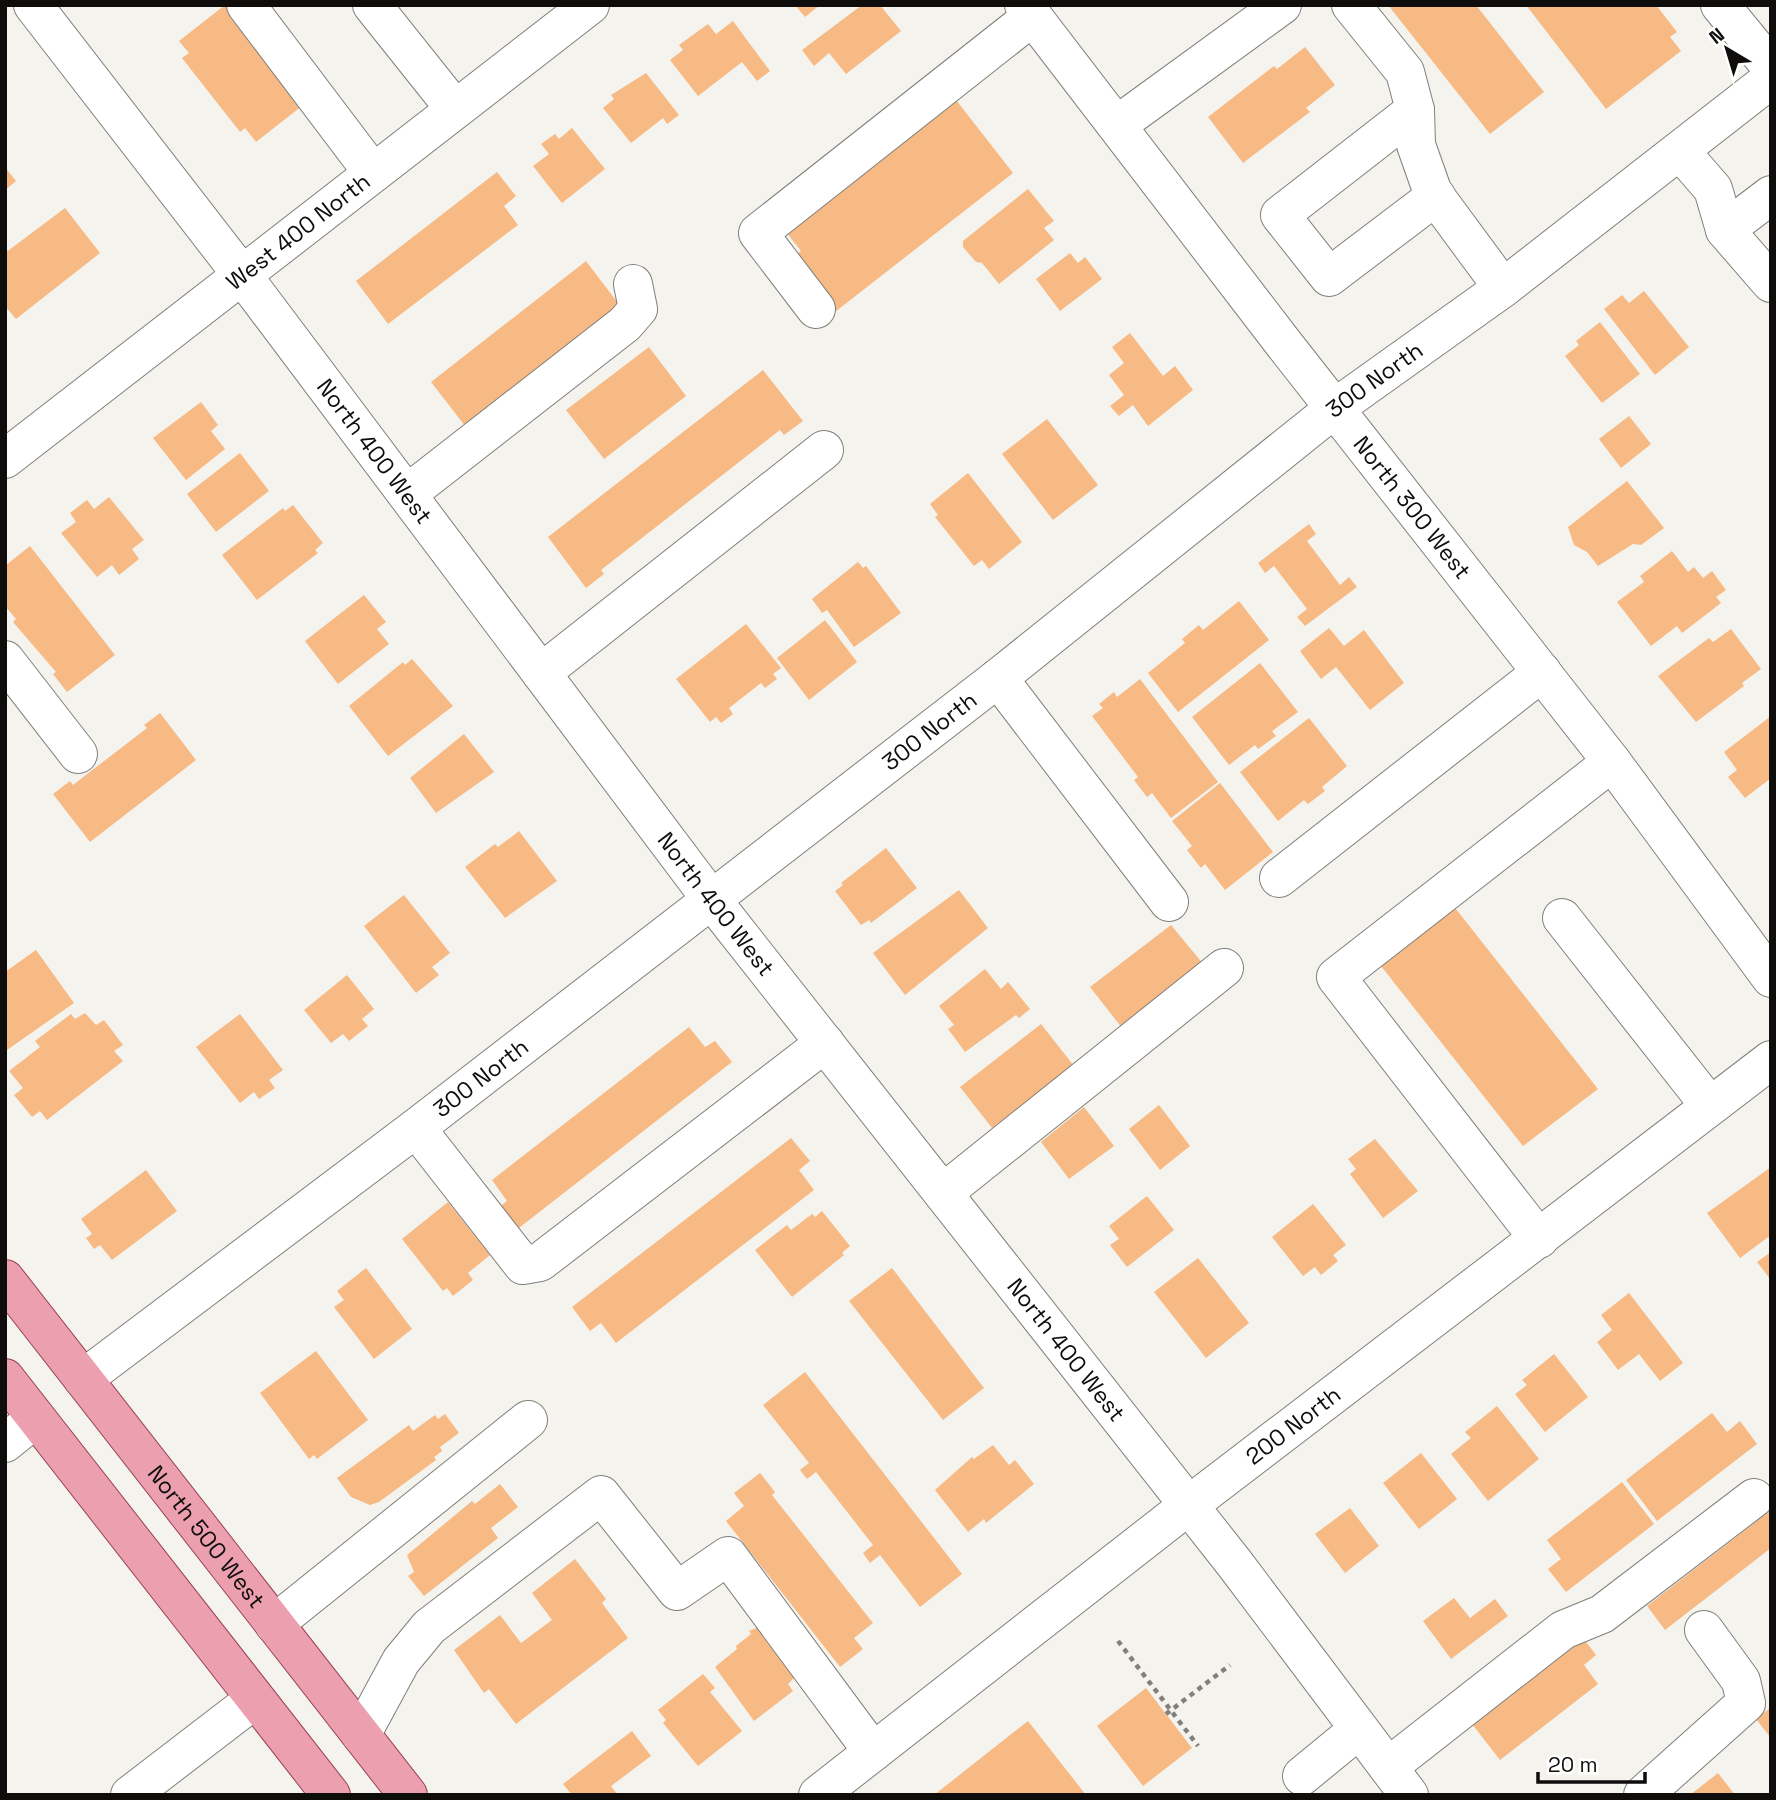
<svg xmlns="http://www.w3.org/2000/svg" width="1776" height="1800" font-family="'Space Grotesk',sans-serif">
	<rect width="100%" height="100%" fill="#f5f3ee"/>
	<g fill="#f7ba84">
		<polygon points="225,5 231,5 307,102 256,142 245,128 240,132 182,58 189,53 179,41"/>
		<polygon points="795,5 820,5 805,17"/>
		<polygon points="862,5 880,5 901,31 846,74 829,53 814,66 802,50"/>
		<polygon points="1388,5 1476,5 1544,92 1490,134"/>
		<polygon points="1526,5 1656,5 1677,32 1670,37 1681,51 1606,109"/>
		<polygon points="733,21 770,71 757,81 742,62 698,96 670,60 683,50 679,45 708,24 716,34"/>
		<polygon points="1305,47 1335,85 1306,108 1310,112 1243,163 1208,117 1274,66 1277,69"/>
		<polygon points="646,73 679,115 667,124 663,118 631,143 603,108 614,99 611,95"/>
		<polygon points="953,96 1013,173 835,312 792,257 801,251 786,232"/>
		<polygon points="572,128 605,169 562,203 533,166 549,154 541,144 555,134 559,139"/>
		<polygon points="5,167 16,181 5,190"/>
		<polygon points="497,172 516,196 504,206 518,225 388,324 356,281"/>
		<polygon points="1028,189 1054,221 1044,228 1054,240 999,284 982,263 976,262 963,247 963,241"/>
		<polygon points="65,208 100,253 16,319 5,306 5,253"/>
		<polygon points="1070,253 1078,263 1085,257 1102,279 1060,311 1036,279"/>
		<polygon points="586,261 624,311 469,431 431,382"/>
		<polygon points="1644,291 1689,347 1655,375 1604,309 1622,295 1629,303"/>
		<polygon points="1600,322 1640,374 1602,403 1565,356 1579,345 1576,341"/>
		<polygon points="1130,333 1163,376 1175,366 1193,390 1148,426 1133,405 1119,416 1110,406 1124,395 1109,375 1124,363 1112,347"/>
		<polygon points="649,347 686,396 604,459 566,410"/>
		<polygon points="763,370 803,421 784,435 780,430 601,570 604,574 586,588 548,537"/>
		<polygon points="201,402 218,425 211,431 225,449 186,480 153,438"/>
		<polygon points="1629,416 1651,444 1621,468 1599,439"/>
		<polygon points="1047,419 1098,485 1053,520 1002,454"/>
		<polygon points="240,453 269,491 216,532 187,494"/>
		<polygon points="968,473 1022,542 989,569 982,560 974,566 935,517 938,515 930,504"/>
		<polygon points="1627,481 1664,528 1641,545 1633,544 1598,566 1587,552 1574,545 1568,527"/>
		<polygon points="109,497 144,540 132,549 139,559 119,575 112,565 97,577 61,533 76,522 70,513 87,500 94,509"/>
		<polygon points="293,505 323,543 315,550 318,553 257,600 222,555 283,508 285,511"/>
		<polygon points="1309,524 1316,534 1307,541 1340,585 1349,577 1357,587 1305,626 1297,617 1307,609 1274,566 1265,573 1258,563"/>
		<polygon points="30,546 115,655 67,692 53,674 56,672 13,622 16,619 5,606 6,565"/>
		<polygon points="1672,551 1688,572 1694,567 1703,578 1712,571 1726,590 1716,597 1721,603 1682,633 1677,626 1651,646 1617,602 1644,582 1640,576"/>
		<polygon points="858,562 863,568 866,566 901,613 854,647 827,610 822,613 812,599"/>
		<polygon points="364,595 386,622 377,629 389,644 338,684 305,641"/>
		<polygon points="1239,601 1269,640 1178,712 1148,673 1185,643 1182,639 1199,625 1203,630"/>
		<polygon points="825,620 857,662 809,700 777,658"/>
		<polygon points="746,624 781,668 773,674 777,679 765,688 761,683 729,708 733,714 721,723 716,717 710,722 676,679"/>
		<polygon points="1329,628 1344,646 1364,630 1404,683 1370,710 1336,667 1321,679 1300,651"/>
		<polygon points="1731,629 1761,669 1742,683 1744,686 1696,722 1658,676 1709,638 1713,642"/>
		<polygon points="412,659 453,706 388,756 349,706 403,662 405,665"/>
		<polygon points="1260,663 1298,712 1272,731 1276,736 1258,749 1255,745 1229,765 1192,717"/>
		<polygon points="1140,679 1218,782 1171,818 1152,793 1147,797 1134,780 1138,777 1092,716 1103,708 1099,704 1114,692 1117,697"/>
		<polygon points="160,713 196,760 90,842 53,794 70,781 73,785 147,728 144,725"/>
		<polygon points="1771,716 1771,778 1745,798 1728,777 1737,770 1724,752"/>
		<polygon points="1309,718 1347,766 1322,787 1325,791 1308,804 1304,800 1278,821 1240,772"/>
		<polygon points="464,734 494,772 436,813 410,778"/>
		<polygon points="1220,783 1273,852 1225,890 1205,864 1201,868 1187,850 1192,846 1172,821"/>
		<polygon points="519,831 557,881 505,918 465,867 495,844 498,847"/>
		<polygon points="886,848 917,888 871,923 869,920 861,925 835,891 843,885 841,883"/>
		<polygon points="959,890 988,928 905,995 873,953"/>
		<polygon points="404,895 450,953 432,967 439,975 416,993 364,926"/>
		<polygon points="1452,904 1598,1089 1523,1146 1377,961"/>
		<polygon points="1171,925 1204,965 1122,1028 1090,987"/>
		<polygon points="36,950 74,1003 7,1050 5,972"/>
		<polygon points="985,969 1001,989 1008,982 1030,1009 1019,1018 1016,1015 965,1052 948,1029 954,1025 939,1006"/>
		<polygon points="347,975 374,1009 362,1019 368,1026 349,1041 343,1034 331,1043 304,1010"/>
		<polygon points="85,1013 96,1025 104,1020 123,1045 114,1051 123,1061 47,1120 40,1111 32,1117 14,1095 23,1088 9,1071 40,1047 35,1041 71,1014 75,1019"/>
		<polygon points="240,1014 283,1070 269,1080 275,1088 259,1099 254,1092 240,1103 196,1047"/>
		<polygon points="1041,1024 1074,1066 992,1128 960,1087"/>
		<polygon points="689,1027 705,1047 715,1041 732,1062 515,1231 498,1208 507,1201 492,1180"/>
		<polygon points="1159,1105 1190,1146 1160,1170 1129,1129"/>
		<polygon points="1084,1107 1114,1146 1069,1179 1041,1142"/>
		<polygon points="791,1138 810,1161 799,1170 814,1190 616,1343 601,1323 590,1331 572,1307"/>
		<polygon points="1375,1139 1418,1191 1383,1218 1350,1174 1356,1169 1348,1159"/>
		<polygon points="1771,1167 1771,1235 1740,1258 1707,1213"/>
		<polygon points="146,1170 177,1211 112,1260 100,1245 94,1249 86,1238 92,1234 81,1219"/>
		<polygon points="1147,1196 1174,1230 1127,1267 1110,1245 1119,1239 1109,1226"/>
		<polygon points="448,1202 490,1255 468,1273 473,1280 453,1296 447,1288 443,1291 402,1239"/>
		<polygon points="1313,1204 1346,1245 1333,1255 1338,1261 1321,1275 1315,1267 1303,1276 1272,1237"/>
		<polygon points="822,1211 850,1246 842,1253 844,1255 792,1297 755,1250 787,1225 791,1230 812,1214 815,1217"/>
		<polygon points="1771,1252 1771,1280 1757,1262"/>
		<polygon points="1198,1258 1249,1323 1206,1358 1154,1292"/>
		<polygon points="366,1268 412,1329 374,1359 334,1307 344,1300 337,1291"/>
		<polygon points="892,1268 984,1388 943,1420 849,1301"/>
		<polygon points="1629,1293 1683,1363 1660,1381 1639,1354 1618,1370 1597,1342 1612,1330 1601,1315"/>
		<polygon points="316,1351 368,1420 317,1459 314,1455 309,1459 260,1393"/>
		<polygon points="1554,1354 1588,1397 1545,1432 1515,1394 1527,1385 1522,1380"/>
		<polygon points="805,1372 962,1574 920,1607 880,1555 870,1563 863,1553 873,1545 816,1472 807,1479 800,1470 809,1463 763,1405"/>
		<polygon points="1497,1406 1539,1459 1488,1501 1451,1454 1471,1438 1465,1432"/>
		<polygon points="1712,1413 1727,1432 1740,1421 1757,1444 1657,1521 1626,1480"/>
		<polygon points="445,1414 459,1433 440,1447 442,1451 434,1457 436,1460 379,1502 370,1505 351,1497 337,1478 409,1425 413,1431 435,1415 438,1419"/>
		<polygon points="993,1445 1009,1465 1015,1460 1034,1484 986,1523 984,1519 968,1532 935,1490 972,1457 974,1459"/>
		<polygon points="1421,1453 1457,1499 1419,1529 1383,1483"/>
		<polygon points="760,1473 775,1492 772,1495 873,1623 854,1638 863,1649 840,1667 726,1521 744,1506 734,1493"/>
		<polygon points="1622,1482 1654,1524 1566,1592 1548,1569 1561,1559 1547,1540"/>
		<polygon points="500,1484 518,1507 491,1528 498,1538 424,1596 408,1576 414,1572 407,1555 472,1501 475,1504"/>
		<polygon points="1350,1508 1379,1546 1345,1573 1315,1534"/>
		<polygon points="1771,1510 1771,1548 1665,1630 1647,1606"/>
		<polygon points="575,1559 606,1599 602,1603 628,1638 516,1724 489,1689 484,1693 454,1650 500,1615 521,1643 552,1620 532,1593"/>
		<polygon points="1454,1598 1470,1618 1495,1599 1508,1616 1451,1659 1423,1621"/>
		<polygon points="761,1626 800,1672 788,1684 793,1691 754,1721 715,1667 737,1649 736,1646 751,1634 749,1631"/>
		<polygon points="1580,1634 1596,1655 1584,1665 1598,1684 1500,1760 1469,1720"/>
		<polygon points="703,1674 715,1688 710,1692 742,1731 698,1766 663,1723 666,1720 658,1710"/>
		<polygon points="1146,1688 1192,1748 1143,1786 1097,1726"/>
		<polygon points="1771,1707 1771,1738 1756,1719"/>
		<polygon points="1028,1721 1086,1795 934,1795"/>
		<polygon points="632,1731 651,1756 611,1786 618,1795 572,1795 563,1784"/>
		<polygon points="1718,1773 1735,1795 1690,1795"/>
	</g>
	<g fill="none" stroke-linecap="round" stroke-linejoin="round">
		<defs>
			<g id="minor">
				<path id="s1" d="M 33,5 L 242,275 L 711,899 L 1235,1564 L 1409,1795"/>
				<polyline points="246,5 373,173"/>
				<polyline points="372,5 455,109"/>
				<path id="s2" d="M 1024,5 L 1284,344 L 1612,762 L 1771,978"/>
				<polyline points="1351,5 1405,72 1415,110 1416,145 1433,193 1503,288"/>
				<polyline points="1720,5 1771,67"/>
				<polyline points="1415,110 1280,215 1329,277 1436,196"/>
				<polyline points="1117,125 1282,5"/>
				<polyline points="1680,151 1713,189 1725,230 1771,283"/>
				<polyline points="1725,230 1771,195"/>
				<polyline points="816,309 758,233 1033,16"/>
				<path id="s3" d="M 5,459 L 590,5"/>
				<polyline points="407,494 625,324 638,309 633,284"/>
				<polyline points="5,660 78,754"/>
				<polyline points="541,673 824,450"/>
				<polyline points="998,678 1169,902"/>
				<polyline points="1279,878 1542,672"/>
				<polyline points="1562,918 1710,1106"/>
				<polyline points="416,1128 523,1265 540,1262 825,1043"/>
				<polyline points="943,1193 1224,968"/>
				<polyline points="1539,1239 1336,977 1612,762"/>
				<path id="s4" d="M 83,1379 L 416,1128 L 998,678 L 1335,408 L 1503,288 L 1771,79"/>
				<polyline points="5,1443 36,1418"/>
				<polyline points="274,1624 528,1420"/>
				<polyline points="361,1735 401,1661 429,1627 601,1495 677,1591 728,1556 873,1752"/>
				<polyline points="1388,1767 1563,1630 1602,1614 1754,1498"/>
				<polyline points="1302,1776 1358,1730"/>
				<polyline points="130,1795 255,1699"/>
				<path id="s5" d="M 818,1795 L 1189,1505 L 1771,1060"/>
				<polyline points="1643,1795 1746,1703 1741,1681 1704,1630"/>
			</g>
			<g id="major">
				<path id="s6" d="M 5,1279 L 408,1795"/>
				<polyline points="5,1378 331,1795"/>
			</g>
		</defs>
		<use href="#minor" stroke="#817f7a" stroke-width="40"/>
		<use href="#major" stroke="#964253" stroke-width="40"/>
		<g stroke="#82807d" stroke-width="4.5" stroke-dasharray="5 5" stroke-linecap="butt">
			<polyline points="1118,1641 1198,1746"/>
			<polyline points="1166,1714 1230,1665"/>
		</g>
		<use href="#minor" stroke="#fff" stroke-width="38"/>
		<use href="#major" stroke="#ec9faf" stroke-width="38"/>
	</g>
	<g text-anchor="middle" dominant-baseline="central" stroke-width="7" stroke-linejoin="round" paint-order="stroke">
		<g font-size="23" fill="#0e0d0b" stroke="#fff">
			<text stroke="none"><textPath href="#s3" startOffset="371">West 400 North</textPath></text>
			<text stroke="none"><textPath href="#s4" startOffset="1633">300 North</textPath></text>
			<text stroke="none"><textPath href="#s1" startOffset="562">North 400 West</textPath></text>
			<text stroke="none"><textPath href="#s2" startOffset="635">North 300 West</textPath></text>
			<text stroke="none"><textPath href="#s4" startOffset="1066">300 North</textPath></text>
			<text stroke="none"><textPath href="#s1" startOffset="1129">North 400 West</textPath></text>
			<text stroke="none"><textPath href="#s4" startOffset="499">300 North</textPath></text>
			<text stroke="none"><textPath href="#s1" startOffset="1696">North 400 West</textPath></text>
			<text stroke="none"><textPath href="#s5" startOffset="602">200 North</textPath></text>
			<text stroke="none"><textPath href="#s6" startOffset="327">North 500 West</textPath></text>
		</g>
	</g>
	<rect width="1776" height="1800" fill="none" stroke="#0e0d0b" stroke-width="14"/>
	<g transform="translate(1727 49) rotate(322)" stroke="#ffffff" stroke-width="5" paint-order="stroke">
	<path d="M0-5L12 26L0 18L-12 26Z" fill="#0e0d0b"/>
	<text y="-10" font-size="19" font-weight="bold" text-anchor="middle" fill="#0e0d0b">N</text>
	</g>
	<path d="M1538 1772v10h107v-10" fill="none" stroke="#0e0d0b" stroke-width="3.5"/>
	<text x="1548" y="1772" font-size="21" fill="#0e0d0b" stroke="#ffffff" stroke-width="5" paint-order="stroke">20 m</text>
</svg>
